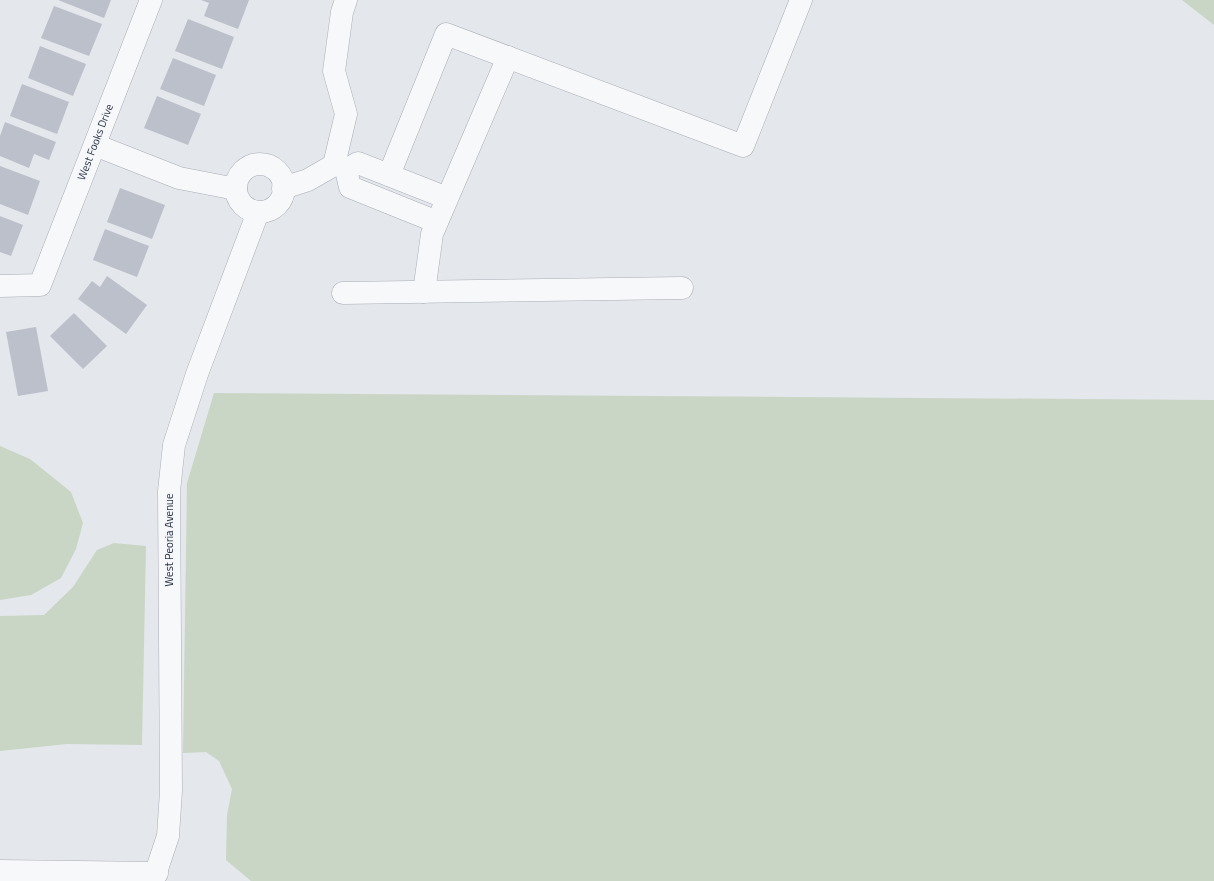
<svg xmlns="http://www.w3.org/2000/svg" width="1214" height="881" font-family="'Titillium Web',sans-serif">
	<rect width="100%" height="100%" fill="#e4e7ec"/>
	<g fill="#c9d6c5">
		<polygon points="1182,0 1214,0 1214,25"/>
		<polygon points="214,393 1214,400 1214,881 251,881 226,860 227,815 232,789 219,761 206,752 183,753 187,483"/>
		<polygon points="0,446 30,459 71,492 83,523 76,549 61,578 31,595 0,600"/>
		<polygon points="114,543 146,546 142,745 67,744 0,751 0,616 44,615 73,587 97,550"/>
	</g>
	<g fill="#bbc0ca">
		<polygon points="58,0 111,0 104,18"/>
		<polygon points="201,0 249,0 238,29 204,16 209,3"/>
		<polygon points="54,6 102,24 89,56 41,38"/>
		<polygon points="188,19 234,37 222,69 175,51"/>
		<polygon points="40,46 86,64 73,96 28,78"/>
		<polygon points="173,58 216,75 204,106 160,89"/>
		<polygon points="22,84 69,102 57,134 10,116"/>
		<polygon points="157,96 201,114 188,145 144,128"/>
		<polygon points="5,122 56,142 49,160 34,154 29,168 0,156 0,136"/>
		<polygon points="0,166 40,181 28,215 0,204"/>
		<polygon points="120,188 165,205 152,239 107,222"/>
		<polygon points="0,216 23,225 11,256 0,252"/>
		<polygon points="105,229 149,246 137,277 93,260"/>
		<polygon points="107,276 147,305 126,334 78,299 92,281 100,287"/>
		<polygon points="74,313 107,346 83,369 50,336"/>
		<polygon points="36,327 48,391 18,396 6,332"/>
	</g>
	<g fill="none" stroke-linecap="round" stroke-linejoin="round">
		<defs>
			<g id="minor">
				<polyline points="95,145 179,178 236,189"/>
				<circle cx="260" cy="188" r="24"/>
				<polyline points="346,170 350,187 437,222"/>
				<polyline points="346,170 358,163 447,198"/>
				<polyline points="389,175 446,34 743,146 801,0"/>
				<polyline points="283,188 308,180 334,165 346,114 334,71 342,12 346,0"/>
				<polyline points="0,286 40,285 151,0"/>
				<polyline points="424,292 432,234 508,57"/>
				<polyline points="343,293 682,288"/>
				<polyline points="0,871 157,873"/>
				<polyline points="153,881 168,836 171,791 169,491 174,445 197,374 258,212"/>
			</g>
		</defs>
		<use href="#minor" stroke="#a9aeb7" stroke-width="23"/>
		<use href="#minor" stroke="#f7f8fa" stroke-width="22"/>
	</g>
	<g text-anchor="middle" dominant-baseline="central" stroke-width="3" stroke-linejoin="round" paint-order="stroke">
		<g font-size="11" fill="#2b3445" stroke="#f4f6f9">
			<text transform="translate(95 142) rotate(-69)">West Fooks Drive</text>
			<text transform="translate(169 540) rotate(-90)">West Peoria Avenue</text>
		</g>
	</g>
</svg>
